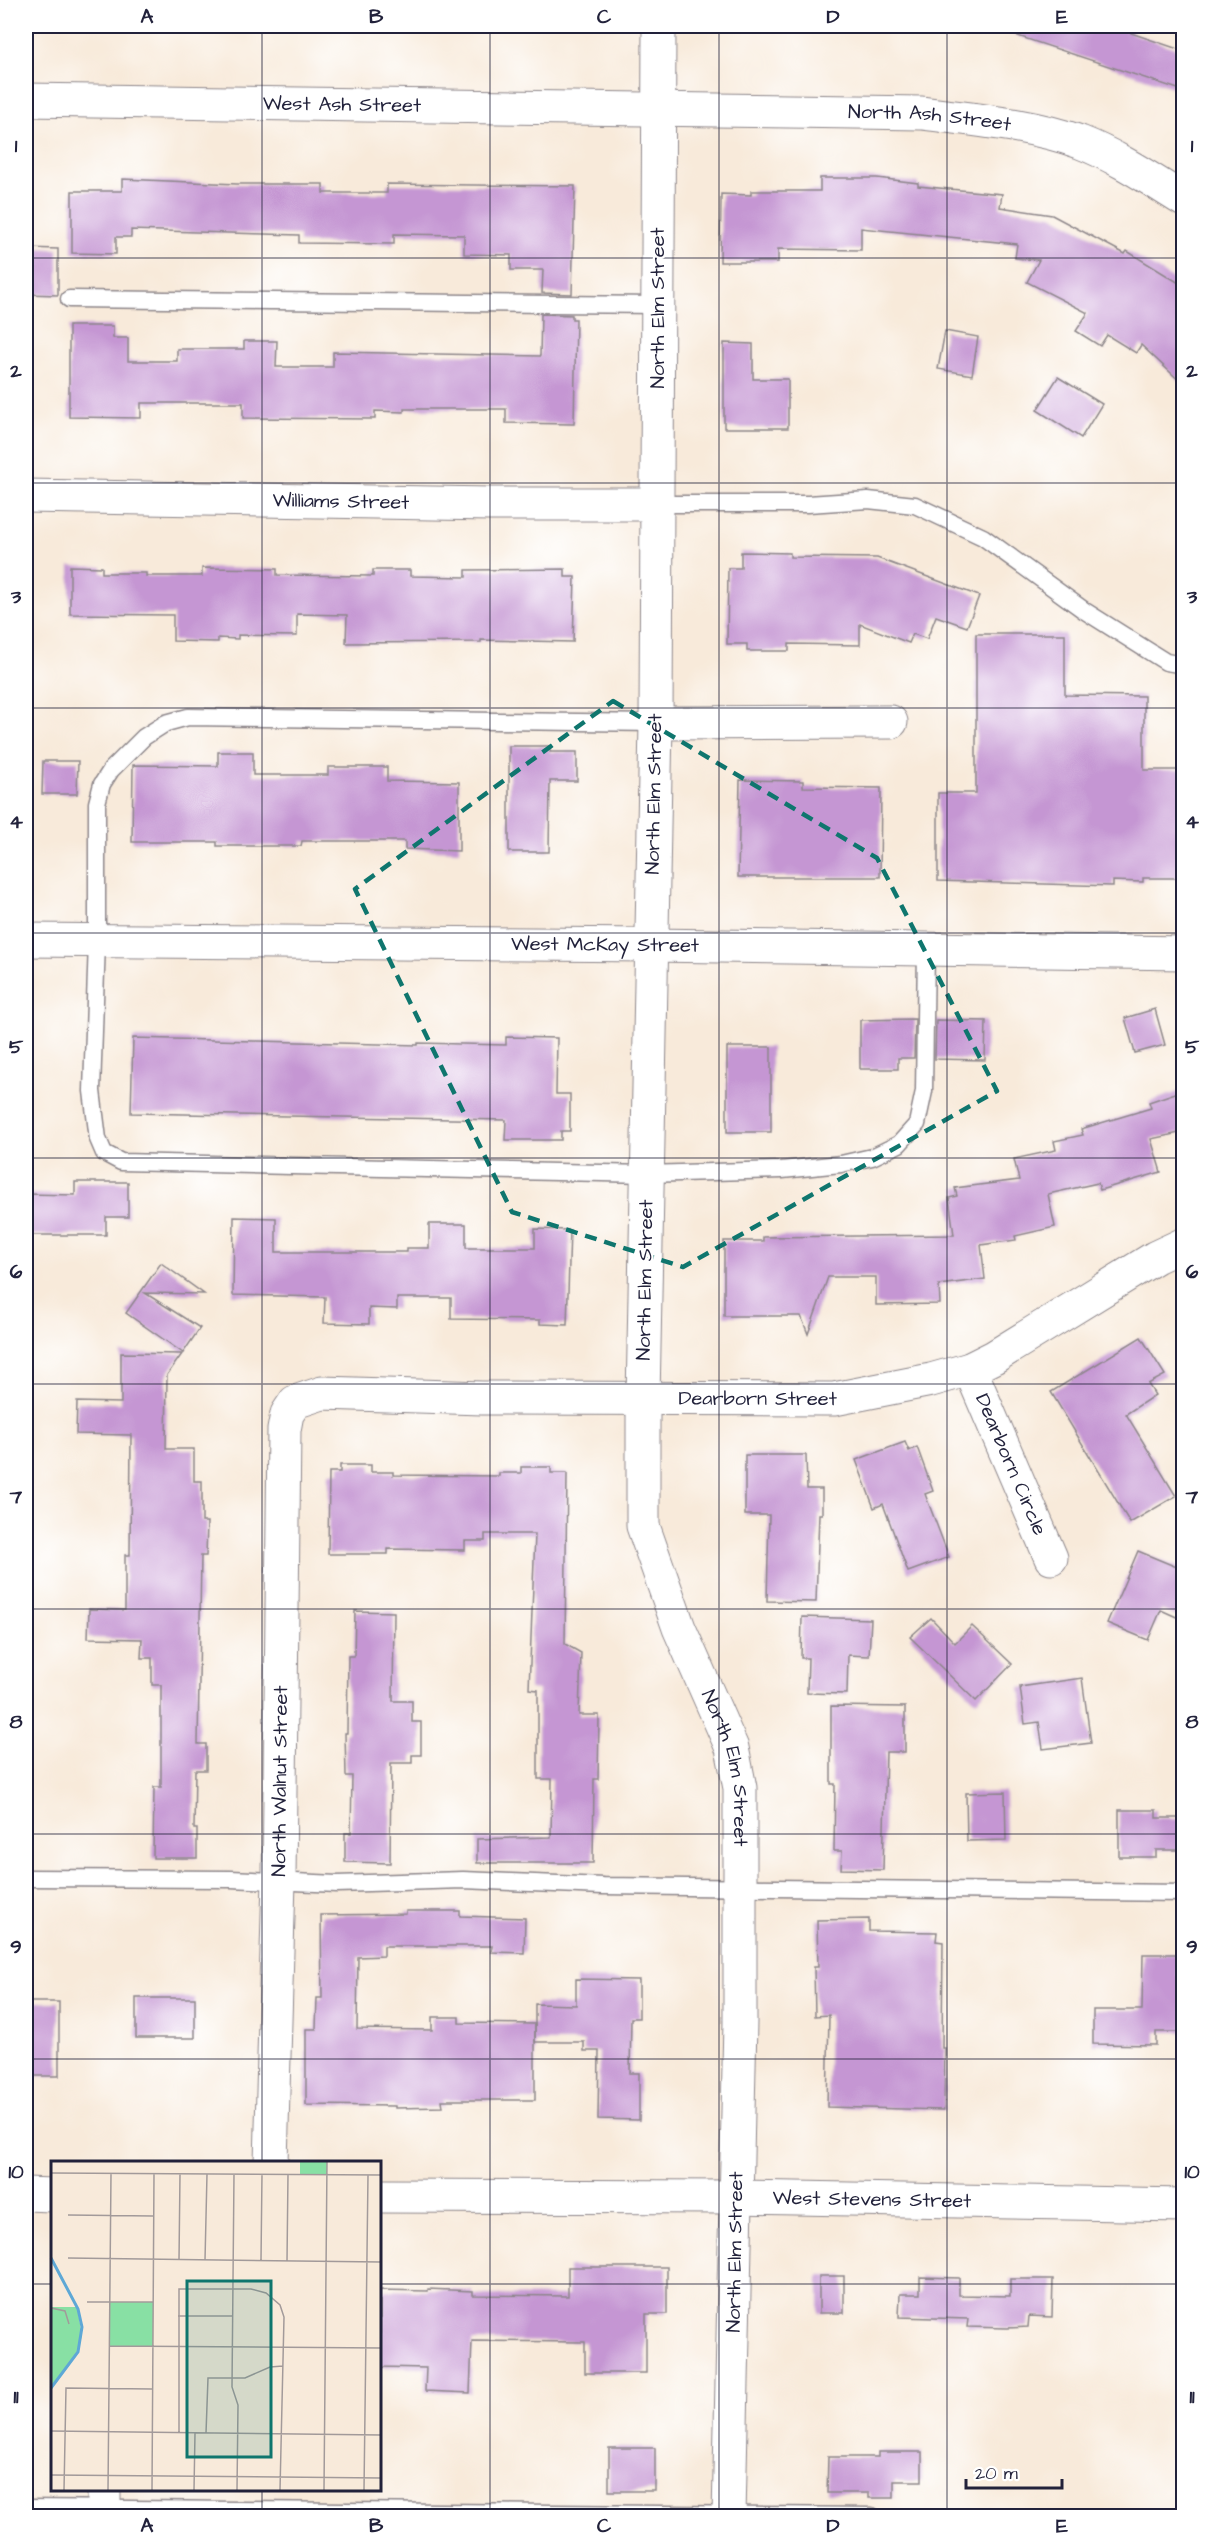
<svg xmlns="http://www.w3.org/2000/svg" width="1209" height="2542" font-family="'Architects Daughter',sans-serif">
	<rect width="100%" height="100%" fill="#fff"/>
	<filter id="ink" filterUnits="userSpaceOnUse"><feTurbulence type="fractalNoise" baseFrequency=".0167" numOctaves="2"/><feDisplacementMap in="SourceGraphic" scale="12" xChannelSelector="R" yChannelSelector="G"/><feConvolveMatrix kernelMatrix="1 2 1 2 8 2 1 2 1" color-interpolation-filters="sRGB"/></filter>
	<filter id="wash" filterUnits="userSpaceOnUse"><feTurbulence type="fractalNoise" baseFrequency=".008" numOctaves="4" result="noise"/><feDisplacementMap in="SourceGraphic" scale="24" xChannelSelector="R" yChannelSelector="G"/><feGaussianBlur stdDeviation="1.35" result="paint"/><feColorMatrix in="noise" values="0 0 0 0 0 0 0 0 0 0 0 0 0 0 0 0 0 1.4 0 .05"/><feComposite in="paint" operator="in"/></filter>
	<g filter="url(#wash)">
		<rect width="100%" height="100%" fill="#f8eada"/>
		<g id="blocks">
			<g fill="#c596d3">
				<polygon points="1001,26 1133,26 1131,33 1184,51 1184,91 1000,30"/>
				<polygon points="820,178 877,178 918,183 918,186 1002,194 1000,207 1052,215 1125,254 1127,251 1184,286 1184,385 1141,345 1136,353 1107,335 1100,346 1076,331 1088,313 1027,282 1039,260 1015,258 1017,244 861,228 861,250 778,249 778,262 720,262 721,194 751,195 751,191 820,191"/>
				<polygon points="122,179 237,184 323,184 323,193 387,193 387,184 575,186 572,294 542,293 543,270 511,270 511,255 464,254 464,235 394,234 394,244 299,243 299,235 131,230 131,237 116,237 116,254 72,253 72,191 122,191"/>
				<polygon points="26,248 58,249 58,295 26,294"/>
				<polygon points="541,314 572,315 572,319 576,319 574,424 506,423 506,409 404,409 404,412 375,411 375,419 243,418 243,403 141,403 141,418 69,417 69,326 113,326 113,338 128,338 128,361 177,361 177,349 244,349 244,341 277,341 276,367 333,367 333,352 540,356"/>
				<polygon points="945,331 978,337 972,375 938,369"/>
				<polygon points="724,343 753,344 753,379 788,379 788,428 724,428"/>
				<polygon points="1058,377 1102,404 1081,438 1037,410"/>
				<polygon points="741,552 790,553 790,557 877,558 979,596 967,627 936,616 927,639 913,634 909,643 860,624 860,645 789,644 789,651 747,651 747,644 727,644 728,568 741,568"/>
				<polygon points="70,566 102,567 102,573 146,573 146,576 202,576 202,568 277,569 277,575 373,576 373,570 410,570 410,576 466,577 466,570 565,569 565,577 575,577 573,642 481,640 481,642 346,643 347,615 297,614 297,636 238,635 238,639 218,638 218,642 173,641 173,615 70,614"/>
				<polygon points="976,634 1065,634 1065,695 1144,696 1144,770 1184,770 1184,878 1143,878 1143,882 1113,881 1113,886 938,881 938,793 976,793"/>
				<polygon points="509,746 550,746 550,752 577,752 577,781 550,781 549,852 509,852"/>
				<polygon points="218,752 253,752 253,775 328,775 328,767 387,767 387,781 459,782 459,851 405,849 405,841 302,841 301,846 217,846 217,842 132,842 133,765 218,766"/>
				<polygon points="43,761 78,761 77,794 42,794"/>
				<polygon points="740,780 803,781 803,787 881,788 880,877 738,877"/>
				<polygon points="1155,1009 1165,1045 1135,1053 1125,1018"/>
				<polygon points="915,1019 914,1058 898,1058 898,1069 860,1069 860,1020"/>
				<polygon points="936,1020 986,1021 985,1060 935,1059"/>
				<polygon points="506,1037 557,1038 556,1094 570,1094 570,1131 561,1131 561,1140 505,1140 506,1120 131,1113 133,1038 418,1045 418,1043 506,1045"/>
				<rect x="727" y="1047" width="44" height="85"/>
				<polygon points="1184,1090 1184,1132 1151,1139 1161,1172 1100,1190 1098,1183 1048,1194 1055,1227 1015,1236 1016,1240 981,1245 985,1279 939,1285 940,1304 876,1305 876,1277 828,1277 808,1334 801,1316 724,1316 724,1241 763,1241 763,1237 954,1235 949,1198 957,1196 955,1188 1019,1180 1014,1159 1056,1150 1054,1141 1083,1135 1081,1129 1151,1108 1149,1102"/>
				<polygon points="75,1182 128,1182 128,1217 106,1217 106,1235 26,1235 26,1194 75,1195"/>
				<polygon points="234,1217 276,1218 276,1252 407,1252 407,1248 429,1248 429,1224 466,1224 466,1248 535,1248 535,1229 570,1230 567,1325 540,1324 540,1320 451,1319 451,1298 397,1298 397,1309 369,1308 369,1324 324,1323 325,1297 233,1295"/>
				<polygon points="161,1263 204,1294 145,1293 200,1328 183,1353 126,1313"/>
				<polygon points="1141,1337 1165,1375 1148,1384 1155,1395 1126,1414 1176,1496 1130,1523 1051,1392"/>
				<polygon points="121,1353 182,1354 167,1375 166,1449 194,1449 194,1481 202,1481 202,1522 207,1522 206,1556 201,1556 198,1744 206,1744 206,1770 195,1770 194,1829 197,1829 197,1858 153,1858 154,1787 161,1787 161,1685 152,1685 152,1658 141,1658 142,1639 88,1638 89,1609 125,1610 125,1555 130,1555 131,1435 76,1434 77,1402 121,1403"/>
				<polygon points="905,1442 909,1451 917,1447 933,1491 925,1494 949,1557 908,1572 883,1504 874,1508 856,1460"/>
				<polygon points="745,1455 806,1455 807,1489 822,1489 822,1514 819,1514 816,1602 767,1601 769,1515 745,1515"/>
				<polygon points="340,1465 371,1465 371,1472 393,1472 393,1475 499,1476 499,1473 521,1473 521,1467 551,1467 551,1473 567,1473 565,1644 581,1653 579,1715 599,1715 598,1779 594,1779 593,1863 477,1863 477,1839 551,1837 552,1779 538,1779 538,1690 529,1689 535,1534 485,1534 485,1541 465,1541 465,1550 388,1549 388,1554 328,1554 329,1472 340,1472"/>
				<polygon points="1138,1551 1184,1570 1181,1619 1161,1610 1148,1640 1107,1623"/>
				<polygon points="355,1611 394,1612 393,1701 412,1701 412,1722 421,1722 421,1755 412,1755 412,1763 391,1763 390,1863 345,1862 345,1833 351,1833 352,1776 346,1776 345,1733 347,1733 348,1656 354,1656"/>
				<polygon points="802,1617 871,1619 869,1656 848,1655 847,1694 807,1693 808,1658 801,1658"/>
				<polygon points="931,1618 955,1643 972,1626 1012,1664 976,1701 910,1637"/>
				<polygon points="1082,1678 1091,1743 1043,1749 1039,1722 1025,1724 1020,1687"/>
				<polygon points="831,1706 905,1707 905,1752 886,1752 883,1870 841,1869 842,1851 834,1851 835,1784 831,1784"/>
				<polygon points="1005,1792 1006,1840 967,1841 966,1793"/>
				<polygon points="1119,1810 1156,1810 1156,1818 1180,1818 1180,1850 1156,1850 1156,1857 1119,1857"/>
				<polygon points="406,1911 460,1911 460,1916 525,1918 524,1953 491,1952 492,1946 384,1946 384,1956 358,1957 357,2029 432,2030 432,2017 459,2017 459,2023 535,2024 535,2100 442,2100 443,2107 395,2108 395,2106 306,2105 306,2029 316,2029 317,1998 322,1998 321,1915 406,1914"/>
				<polygon points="869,1919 869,1931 937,1932 936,1941 943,1942 942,2048 945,2048 944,2110 827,2107 829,2015 815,2016 814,1967 818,1967 817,1920"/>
				<polygon points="1143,1954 1177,1954 1177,1975 1184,1975 1184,2032 1156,2032 1156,2045 1093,2044 1093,2010 1142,2010"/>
				<polygon points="576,1979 639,1980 639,2018 631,2018 630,2073 639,2073 639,2120 598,2119 599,2051 584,2051 584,2042 535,2042 535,2004 576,2005"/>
				<rect x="136" y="1998" width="59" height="40"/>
				<rect x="26" y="2002" width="33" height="74"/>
				<polygon points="568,2267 667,2267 667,2314 646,2314 646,2373 585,2373 585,2342 472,2341 470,2393 425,2391 426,2368 380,2367 380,2290 428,2291 428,2289 473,2291 473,2295 568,2296"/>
				<rect x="819" y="2276" width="25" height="37"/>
				<polygon points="920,2277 959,2278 959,2295 1010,2296 1010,2279 1053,2279 1052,2317 1029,2316 1028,2327 1007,2328 967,2327 968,2319 899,2317 900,2294 920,2294"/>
				<rect x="609" y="2448" width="46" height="43"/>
				<polygon points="878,2452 922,2452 922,2481 894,2481 894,2498 869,2498 869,2493 827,2493 828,2457 878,2457"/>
			</g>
		</g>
	</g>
	<g filter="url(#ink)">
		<use href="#blocks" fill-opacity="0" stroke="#8d868a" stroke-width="1.5"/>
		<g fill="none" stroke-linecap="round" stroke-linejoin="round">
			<defs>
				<g id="lane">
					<polyline points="69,299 658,305"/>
					<polyline points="657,504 808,504 868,500 915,505 983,537 1085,611 1166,662 1184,665"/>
					<polyline points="656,723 188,717 166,723 144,737 111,770 102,784 97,803 97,941 92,1091 98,1139 104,1153 121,1162 647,1174 782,1170 841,1164 872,1157 899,1144 917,1124 924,1091 926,949"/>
					<polyline points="26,1878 231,1879 337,1884 463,1880 603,1886 1184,1893"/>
					<polyline points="26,2508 872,2516"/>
				</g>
				<g id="street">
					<path id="s1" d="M 659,26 L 656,723 L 643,1399 L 643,1526 L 679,1628 L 732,1748 L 740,1788 L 740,2022 L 729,2516"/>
					<path id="s2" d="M 26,100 L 922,113 C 975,120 1030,124 1080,142 C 1116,156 1150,179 1184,200"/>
					<path id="s3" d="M 26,496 L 490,504 L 657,504"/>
					<polyline points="656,723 891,722"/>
					<path id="s4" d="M 26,940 L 651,945 L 1184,953"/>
					<path id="s5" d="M 970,1369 L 1051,1558"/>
					<path id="s6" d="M 271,2162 L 279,1881 L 284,1430 L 287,1414 L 295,1402 L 322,1393 L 482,1398 L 834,1399 L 931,1380 L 970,1369 L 994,1357 L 1156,1257 L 1184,1244"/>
					<polyline points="26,2194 52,2195"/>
					<path id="s7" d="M 380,2196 L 736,2197 L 1184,2205"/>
					<polyline points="104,2516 104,2490"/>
				</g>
			</defs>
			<use href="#lane" stroke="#8d868a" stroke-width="19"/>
			<use href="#street" stroke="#8d868a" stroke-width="35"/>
			<use href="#lane" stroke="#fff" stroke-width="16"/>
			<use href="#street" stroke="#fff" stroke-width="33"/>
		</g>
	</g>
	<path fill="none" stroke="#0f766e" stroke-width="4.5" stroke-dasharray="12 8" stroke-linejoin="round" d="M 613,701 L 877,858 L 997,1091 L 683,1267 L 512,1212 L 355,889 Z"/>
	<path fill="none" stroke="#22223b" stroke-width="1.5" stroke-opacity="0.55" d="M 262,26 L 262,2162M 490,26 L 490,2516M 719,26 L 719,2516M 947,26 L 947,2516M 26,258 L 1184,258M 26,483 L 1184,483M 26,708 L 1184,708M 26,933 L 1184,933M 26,1158 L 1184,1158M 26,1384 L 1184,1384M 26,1609 L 1184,1609M 26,1834 L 1184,1834M 26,2059 L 1184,2059M 26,2284 L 52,2284M 380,2284 L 1184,2284M 262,2490 L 262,2516"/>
	<g text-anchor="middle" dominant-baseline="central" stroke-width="4.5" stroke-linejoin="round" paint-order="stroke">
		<g font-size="20" fill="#22223b" stroke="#fff">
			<text stroke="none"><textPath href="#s2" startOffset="316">West Ash Street</textPath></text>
			<text stroke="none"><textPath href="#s2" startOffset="904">North Ash Street</textPath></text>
			<text transform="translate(658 308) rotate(-90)">North Elm Street</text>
			<text stroke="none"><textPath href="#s3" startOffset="315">Williams Street</textPath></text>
			<text transform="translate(654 794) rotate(-89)">North Elm Street</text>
			<text stroke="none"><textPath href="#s4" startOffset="579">West McKay Street</textPath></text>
			<text transform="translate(645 1280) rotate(-89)">North Elm Street</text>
			<text stroke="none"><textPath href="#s6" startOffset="1227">Dearborn Street</textPath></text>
			<text stroke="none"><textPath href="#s5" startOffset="104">Dearborn Circle</textPath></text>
			<text stroke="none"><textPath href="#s1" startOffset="1758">North Elm Street</textPath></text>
			<text stroke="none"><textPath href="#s6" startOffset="381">North Walnut Street</textPath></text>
			<text stroke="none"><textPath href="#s7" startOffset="492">West Stevens Street</textPath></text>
			<text transform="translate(735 2252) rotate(-89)">North Elm Street</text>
		</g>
	</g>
	<g transform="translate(51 2161)">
		<rect width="330" height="330" fill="#f8eada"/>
		<path d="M 249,1 L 276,1 L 276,14 L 249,13 ZM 59,141 L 102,141 L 102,185 L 58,185 ZM 0,146 L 26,146 L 31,174 L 27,191 L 0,227 Z" fill="#88e0a4"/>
		<path fill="none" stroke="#5ea8d6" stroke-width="3" d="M 0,97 L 27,148 L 31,166 L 27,191 L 0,227"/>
		<path fill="none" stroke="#a29a9a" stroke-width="1.5" d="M 0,12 L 330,14M 183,13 L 181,226 L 187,244 L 186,329M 17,54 L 102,55M 17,97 L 330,101M 128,99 L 129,13M 154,99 L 156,13M 210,99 L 211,13M 236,100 L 237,13M 36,141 L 102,141M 0,147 L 14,150 L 18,163M 127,155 L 182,155M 58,185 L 330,187M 0,270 L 330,274M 128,272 L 128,128 L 200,128 L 215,132 L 229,144 L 233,156 L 229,329M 155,272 L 157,217 L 194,217 L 219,206 L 232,205M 0,314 L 330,317M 13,329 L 15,227 L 101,228M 57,329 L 60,13M 101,329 L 103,13M 143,329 L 144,272M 273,329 L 276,1M 313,329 L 317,14"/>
		<path fill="#0f766e" fill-opacity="0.15" stroke="#0f766e" stroke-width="3" d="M 136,120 L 220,120 L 220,296 L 136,296 Z"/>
		<rect width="330" height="330" fill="none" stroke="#22223b" stroke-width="3"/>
	</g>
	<rect width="1209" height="2542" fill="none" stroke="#fff" stroke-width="66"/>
	<path d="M966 2479v9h96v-9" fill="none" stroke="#22223b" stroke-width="3"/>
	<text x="975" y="2479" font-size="18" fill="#22223b" stroke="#ffffff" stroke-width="4.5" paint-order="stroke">20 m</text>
	<rect x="33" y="33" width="1143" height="2476" fill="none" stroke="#22223b" stroke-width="2"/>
	<g font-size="20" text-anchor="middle" font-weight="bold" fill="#22223b">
		<text x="147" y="23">A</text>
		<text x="376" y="23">B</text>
		<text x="604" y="23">C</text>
		<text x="833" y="23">D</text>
		<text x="1062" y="23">E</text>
		<text x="16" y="152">1</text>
		<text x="1192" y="152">1</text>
		<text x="16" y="377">2</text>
		<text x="1192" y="377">2</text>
		<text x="16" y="603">3</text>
		<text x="1192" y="603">3</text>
		<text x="16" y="828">4</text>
		<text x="1192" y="828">4</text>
		<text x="16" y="1053">5</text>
		<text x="1192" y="1053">5</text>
		<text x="16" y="1278">6</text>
		<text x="1192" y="1278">6</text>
		<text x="16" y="1503">7</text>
		<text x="1192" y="1503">7</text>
		<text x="16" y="1728">8</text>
		<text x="1192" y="1728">8</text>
		<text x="16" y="1953">9</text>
		<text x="1192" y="1953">9</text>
		<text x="16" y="2178">10</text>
		<text x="1192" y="2178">10</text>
		<text x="16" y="2403">11</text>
		<text x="1192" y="2403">11</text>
		<text x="147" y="2532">A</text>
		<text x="376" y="2532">B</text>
		<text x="604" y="2532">C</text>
		<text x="833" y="2532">D</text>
		<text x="1062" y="2532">E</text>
	</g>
</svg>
